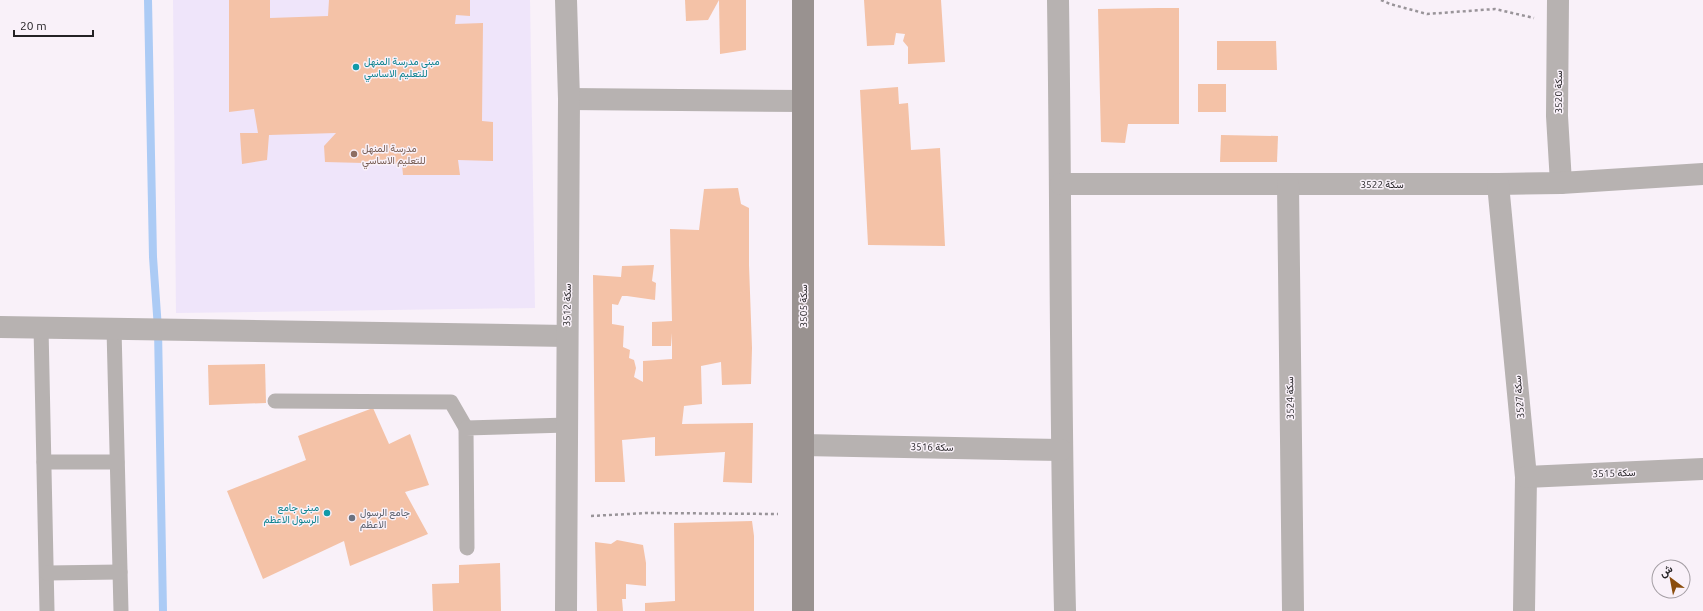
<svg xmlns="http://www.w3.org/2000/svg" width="1703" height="611" font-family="Ubuntu,Vazirmatn,sans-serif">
	<rect width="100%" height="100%" fill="#f9f1f9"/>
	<polygon fill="#efe5fa" points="173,0 530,0 535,308 176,313"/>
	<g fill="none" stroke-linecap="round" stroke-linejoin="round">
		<polyline stroke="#accbf5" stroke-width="8" points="148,0 153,257 158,329 163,611"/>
	</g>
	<g fill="#f4c2a7">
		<polygon points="229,0 270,0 270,18 328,16 329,0 470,0 470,16 456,15 455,24 483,23 482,121 493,122 493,161 458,160 460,175 403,175 402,164 325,162 324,146 336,133 269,135 267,160 242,164 240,133 258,133 254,109 229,112"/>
		<polygon points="685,0 719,0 708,20 686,21"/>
		<polygon points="719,0 746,0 746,50 720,54"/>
		<polygon points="864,0 941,0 945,62 908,64 908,47 903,41 905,34 896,33 894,45 867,46"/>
		<polygon points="1158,8 1179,8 1179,124 1128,124 1125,143 1101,142 1098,9"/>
		<polygon points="1217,41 1276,41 1277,70 1217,70"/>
		<rect x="1198" y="84" width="28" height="28"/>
		<polygon points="898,87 899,104 908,103 911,150 940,148 945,246 868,245 860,90"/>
		<polygon points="1221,135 1278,136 1277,162 1220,162"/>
		<polygon points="738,188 741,204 749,208 749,265 752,348 751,384 722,385 721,362 701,366 702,404 684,406 682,424 753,423 752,483 723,482 725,452 655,456 655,437 622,440 625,482 595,482 593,275 621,277 622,266 654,265 652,281 656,283 655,300 627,296 622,296 618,305 612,304 612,324 624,326 623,347 630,350 629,358 634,360 636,368 634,377 643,382 643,361 672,359 672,333 671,346 652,346 652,322 672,321 670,229 699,230 704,189"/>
		<polygon points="265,364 266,403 209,405 208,365"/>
		<polygon points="373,408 389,444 410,434 429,485 405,492 428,534 350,566 344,541 263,579 227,491 306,460 298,436"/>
		<polygon points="752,521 754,536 754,611 645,611 645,603 675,601 674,523"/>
		<polygon points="617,540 643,545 646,563 646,586 626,584 626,599 622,599 623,611 597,611 595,542 611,544"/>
		<polygon points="500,563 501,611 433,611 432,584 459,583 459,565"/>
	</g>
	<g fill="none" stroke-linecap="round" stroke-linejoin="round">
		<g stroke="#999499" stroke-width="2.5" stroke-dasharray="3 3" stroke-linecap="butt">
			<polyline points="1381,0 1390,4 1427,14 1495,9 1534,18"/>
			<polyline points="591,516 647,513 778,514"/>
		</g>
		<g stroke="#b7b2b1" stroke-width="15">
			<polyline points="41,327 47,611"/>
			<polyline points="114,329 121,611"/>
			<polyline points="275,401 451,402 466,428"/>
			<polyline points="44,462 117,462"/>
			<polyline points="467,548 466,428 567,425"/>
			<polyline points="47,573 120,572"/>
		</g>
		<g stroke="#b7b2b1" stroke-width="22">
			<path d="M 1058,0 C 1061,204 1060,407 1065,611"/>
			<polyline points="1558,0 1557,116 1561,183"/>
			<polyline points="569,99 803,101"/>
			<polyline points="1061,184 1498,184 1561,183 1703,174"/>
			<polyline points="1288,184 1293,611"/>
			<polyline points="1498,184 1526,477 1524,611"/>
			<polyline points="0,327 567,336"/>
			<polyline points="803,445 1061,450"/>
			<polyline points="1526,477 1703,469"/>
			<polyline points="566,611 569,99 566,0"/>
		</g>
		<polyline stroke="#999290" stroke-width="22" points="803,0 803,611"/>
	</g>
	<g fill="#0f9aa8" stroke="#f9f1f9" stroke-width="1.5">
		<circle cx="356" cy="67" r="4"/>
		<circle cx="327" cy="513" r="4"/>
	</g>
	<circle fill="#8d6e63" stroke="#f9f1f9" stroke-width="1.5" cx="354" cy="154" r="4"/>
	<circle fill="#6b7280" stroke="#f9f1f9" stroke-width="1.5" cx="352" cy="518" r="4"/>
	<g text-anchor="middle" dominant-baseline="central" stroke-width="3" stroke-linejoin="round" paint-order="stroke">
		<g font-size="10" fill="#0d838f" stroke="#f9f1f9" text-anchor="start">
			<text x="364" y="61">مبنى مدرسة المنهل<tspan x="364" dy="12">للتعليم الاساسي</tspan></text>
			<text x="319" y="507" text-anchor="end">مبنى جامع<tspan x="319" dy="12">الرسول الاعظم</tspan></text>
		</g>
		<g font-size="10" fill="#242225" stroke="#f9f1f9">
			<text transform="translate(1558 92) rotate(-90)">سكة 3520</text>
			<text x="1382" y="184">سكة 3522</text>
			<text transform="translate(567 305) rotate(-89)">سكة 3512</text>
			<text transform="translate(803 306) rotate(-90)">سكة 3505</text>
			<text transform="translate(1519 397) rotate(-95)">سكة 3527</text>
			<text transform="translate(1290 398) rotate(-91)">سكة 3524</text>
			<text transform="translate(932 447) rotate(1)">سكة 3516</text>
			<text transform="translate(1614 473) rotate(-2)">سكة 3515</text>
		</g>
		<g font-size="10" fill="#785e54" stroke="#f9f1f9" text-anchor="start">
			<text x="362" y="148">مدرسة المنهل<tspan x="362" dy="12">للتعليم الاساسي</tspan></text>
		</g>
		<g font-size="10" fill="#5b616d" stroke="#f9f1f9" text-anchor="start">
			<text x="360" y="512">جامع الرسول<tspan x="360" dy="12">الاعظم</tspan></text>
		</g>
	</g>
	<g transform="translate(1671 579) rotate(328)"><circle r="19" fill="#f9f1f9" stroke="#a49ea4"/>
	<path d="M0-3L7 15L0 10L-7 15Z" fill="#8b4e0e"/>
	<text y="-6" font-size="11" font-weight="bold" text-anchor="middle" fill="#242225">ش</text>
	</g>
	<path d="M14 30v6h79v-6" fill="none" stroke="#242225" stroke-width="2"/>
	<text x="20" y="30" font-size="12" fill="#242225" stroke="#f9f1f9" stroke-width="3" paint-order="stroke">20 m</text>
</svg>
